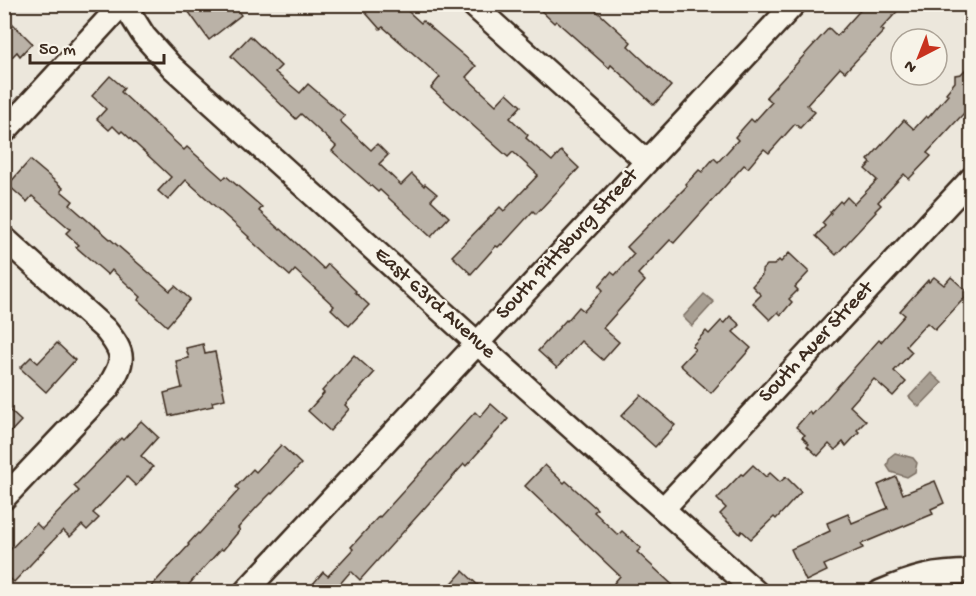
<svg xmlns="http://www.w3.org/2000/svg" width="976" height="596" font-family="'Gochi Hand',sans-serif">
	<rect width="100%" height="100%" fill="#ece7dc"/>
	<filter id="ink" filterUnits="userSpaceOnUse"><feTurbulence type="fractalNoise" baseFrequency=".0167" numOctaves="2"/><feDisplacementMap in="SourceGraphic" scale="12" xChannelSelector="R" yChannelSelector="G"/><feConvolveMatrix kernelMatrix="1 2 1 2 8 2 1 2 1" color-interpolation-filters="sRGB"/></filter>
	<g filter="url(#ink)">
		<g fill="#a89f93" stroke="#7c7064" stroke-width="1.5">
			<polygon points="704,294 714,302 692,326 683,317"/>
			<polygon points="931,373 942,383 919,407 909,397"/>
			<polygon points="895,453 913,458 917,463 915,472 907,477 891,472 887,466 890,457"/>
		</g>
		<g fill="#bab2a7" stroke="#3b2a1e" stroke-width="1.5">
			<polygon points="183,4 214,4 220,12 230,4 233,4 241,15 209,40"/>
			<polygon points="358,4 400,4 421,23 423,21 476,66 466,77 496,105 507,93 521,106 510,118 528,135 526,138 552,161 561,151 579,168 536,214 533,211 502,245 501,244 498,247 496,246 471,274 452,256 500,207 504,211 538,175 513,152 508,157 431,88 440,77 383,27 380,29"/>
			<polygon points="534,4 589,4 631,42 628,46 671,86 654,105 611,65 609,68 556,21 554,23"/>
			<polygon points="866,4 904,4 881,29 884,31 845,72 840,68 807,105 815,112 800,128 795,124 769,153 764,149 748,168 744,165 674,243 670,240 638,274 645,281 603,328 619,342 603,360 581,341 557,368 538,351 566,320 567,321 579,307 584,311 603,290 599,286 611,272 615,275 634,254 627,247 687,186 686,184 699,170 702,172 714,158 718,162 738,140 735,137 751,119 754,122 772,102 766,97 829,28 837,36"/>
			<polygon points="12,23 32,43 20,56 17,52 4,65 4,30"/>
			<polygon points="250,36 281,66 275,72 300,93 308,84 345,116 340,121 371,150 377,144 388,155 379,164 401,185 412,174 424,186 425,184 437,194 431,200 449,217 431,237 380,190 378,192 332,151 336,146 301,114 296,119 231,56"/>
			<polygon points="972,63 972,121 964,113 927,153 931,156 909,179 904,174 878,202 881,205 875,211 876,212 836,255 816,236 825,226 822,223 831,213 830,212 840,201 842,203 847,197 854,204 877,180 865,169 871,163 868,160 904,120 914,129 926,116 928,118 948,95 946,93 955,82 955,75 961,74"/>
			<polygon points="110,76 124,88 121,92 184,150 187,147 223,179 226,176 262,207 259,211 280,230 281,229 324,269 328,264 356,291 355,292 369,305 349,326 331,309 334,306 295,270 290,276 248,238 249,237 186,180 168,200 158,191 171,177 122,131 120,133 113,126 109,130 97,119 106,109 92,96"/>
			<polygon points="30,160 63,188 61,191 73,201 70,205 95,227 95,226 170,291 175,286 190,299 167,326 138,300 141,297 112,270 108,275 76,247 79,245 66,233 70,229 32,196 27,202 8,185"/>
			<polygon points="789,253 809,272 795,287 798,290 789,299 792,302 781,315 778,312 770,320 753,303 761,295 752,286 762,275 762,270 767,265 774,265 779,260 781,262"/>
			<polygon points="934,277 944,285 951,277 969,293 935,330 927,323 906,346 912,352 894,371 906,382 893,396 874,379 850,406 866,421 857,430 859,432 846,446 843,442 835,450 829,444 818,456 807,446 809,444 802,437 805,435 796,427 809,412 812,415 879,340 881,342 905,315 900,311 928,280 929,282"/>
			<polygon points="730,316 740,325 733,332 751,348 711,393 680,365 695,349 692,346 706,331 709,334 721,321 724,323"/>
			<polygon points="57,343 75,360 46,392 20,368 31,357 38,363"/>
			<polygon points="203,344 205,354 215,352 225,399 212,402 213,406 169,416 164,393 182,388 176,361 189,358 186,348"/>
			<polygon points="354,355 374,373 345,405 349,409 330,431 308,411 324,393 322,391"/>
			<polygon points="641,395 675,425 655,447 621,416"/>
			<polygon points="491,404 508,419 466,466 464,464 360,580 351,571 339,585 346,591 307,591 323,572 328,576 353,549 351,547 379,516 380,517 475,412 480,417"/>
			<polygon points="4,405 21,421 4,439"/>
			<polygon points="141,421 158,437 141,456 153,467 136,486 127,477 93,513 99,518 87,530 82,525 70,537 63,530 14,582 4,573 4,556 36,523 42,529 79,491 74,486 121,438 123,440"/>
			<polygon points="281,445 301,464 272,494 271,493 257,507 238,528 240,530 223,550 221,549 183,591 147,591 189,545 188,544 198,533 199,534 239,490 236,487 253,469 256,472"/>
			<polygon points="545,465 564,483 566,481 597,509 594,512 618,535 622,531 641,548 637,552 679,591 623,591 614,583 620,576 525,486"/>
			<polygon points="753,465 766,477 770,473 780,482 786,477 801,492 776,519 774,517 751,539 742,531 740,534 720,514 726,508 717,499 741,474 743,475"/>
			<polygon points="896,477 903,494 935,481 944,503 931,509 933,514 861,544 863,548 824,565 827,571 806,581 791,549 830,531 827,523 848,514 852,523 888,508 878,485"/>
			<polygon points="463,571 484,591 445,591"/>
		</g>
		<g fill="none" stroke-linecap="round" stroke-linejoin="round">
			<defs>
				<g id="minor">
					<polyline points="124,4 144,36 172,67 477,343 756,592"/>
					<polyline points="472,4 646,161"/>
					<polyline points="4,132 122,4"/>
					<path d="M 4,238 L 105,329 C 126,355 125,360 108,388 L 4,498"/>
					<polyline points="663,509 972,178"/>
					<polyline points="245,592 794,4"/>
					<path d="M 880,592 C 915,577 933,572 972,572"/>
				</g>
			</defs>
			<use href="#minor" stroke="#3b2a1e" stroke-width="27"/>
			<use href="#minor" stroke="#f7f3e8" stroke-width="22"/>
		</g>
	</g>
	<g text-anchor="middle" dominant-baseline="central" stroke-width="4.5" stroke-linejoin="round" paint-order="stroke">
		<g font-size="21" fill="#3b2a1e" stroke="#f7f3e8">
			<text transform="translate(568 245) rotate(-47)">South Pittsburg Street</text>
			<text transform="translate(434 304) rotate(42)">East 63rd Avenue</text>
			<text transform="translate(817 343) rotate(-47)">South Auer Street</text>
		</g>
	</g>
	<rect width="976" height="596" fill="none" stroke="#f7f3e8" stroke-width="24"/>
	<rect x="12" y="12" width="952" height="572" fill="none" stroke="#3b2a1e" stroke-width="2" filter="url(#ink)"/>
	<g transform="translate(919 57) rotate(222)"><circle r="28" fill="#f7f3e8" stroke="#aca397" stroke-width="1.5"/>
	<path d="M0-4.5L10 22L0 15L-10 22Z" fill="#c8321e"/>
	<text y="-9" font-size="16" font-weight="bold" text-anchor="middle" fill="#3b2a1e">N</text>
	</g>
	<path d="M30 54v9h134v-9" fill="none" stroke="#3b2a1e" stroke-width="3"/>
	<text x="39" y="54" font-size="18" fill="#3b2a1e" stroke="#f7f3e8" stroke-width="4.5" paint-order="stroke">50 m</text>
</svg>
